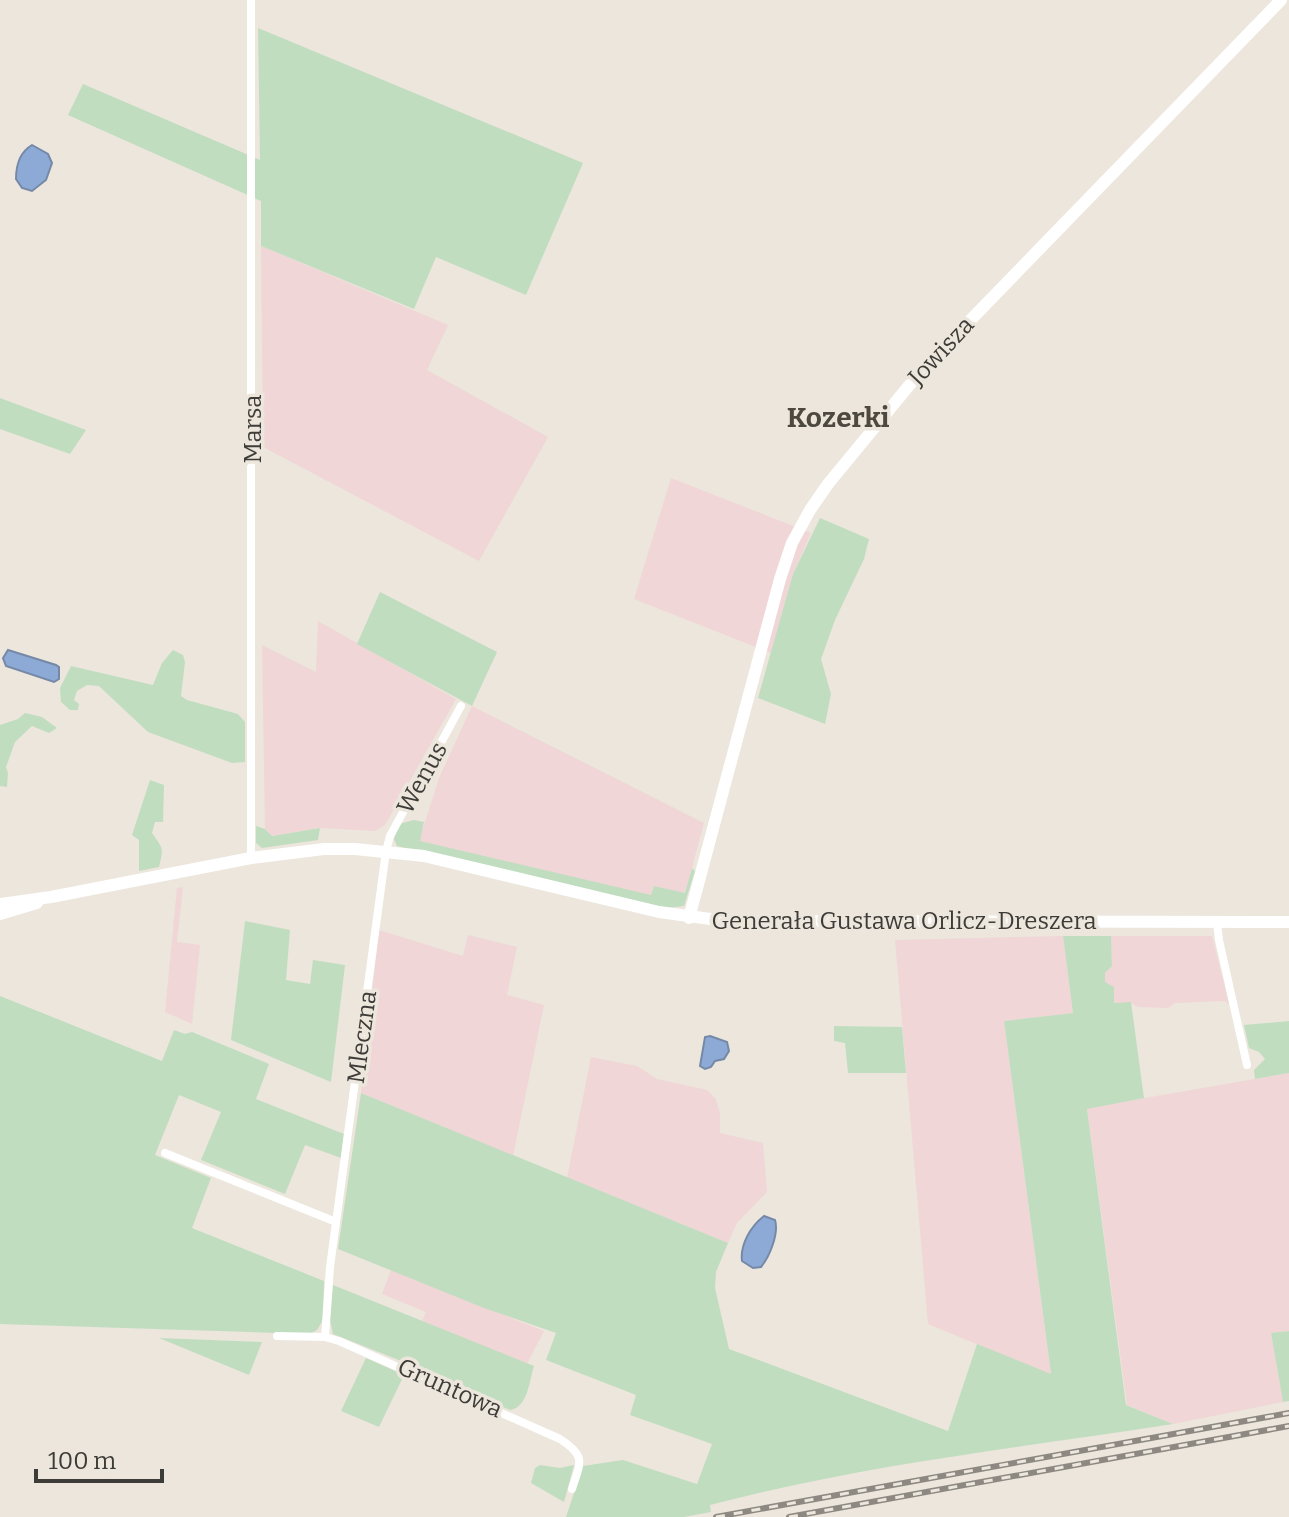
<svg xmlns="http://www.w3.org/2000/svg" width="1289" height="1517" font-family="Bitter,serif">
	<rect width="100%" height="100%" fill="#ece6dc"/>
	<g fill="#f0d6d7">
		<polygon points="261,246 448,325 427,370 548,437 479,561 263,447"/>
		<polygon points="671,478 811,533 793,574 771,653 634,599"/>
		<polygon points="318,621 456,699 385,825 375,831 320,828 272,836 265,829 262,645 316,672"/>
		<polygon points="472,706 704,823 685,894 654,886 651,896 419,841 439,778"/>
		<polygon points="183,887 177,942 200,945 192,1024 165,1012 177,888"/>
		<polygon points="379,930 463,956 468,935 517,947 507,995 544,1005 513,1156 361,1093"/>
		<polygon points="1063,936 1073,1013 1004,1021 1051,1375 928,1324 895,940"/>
		<polygon points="1111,936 1212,936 1229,1004 1224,1001 1175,1003 1168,1008 1138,1007 1131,1003 1114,1003 1105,983 1105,973 1112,966"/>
		<polygon points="591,1057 637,1066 657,1079 707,1090 716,1099 720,1114 720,1133 763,1143 767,1192 737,1223 728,1243 567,1178"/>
		<polygon points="1289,1073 1289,1331 1271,1333 1283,1402 1173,1424 1127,1405 1087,1108"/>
		<polygon points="391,1270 544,1331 527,1364 422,1321 426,1312 382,1294"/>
	</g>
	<g fill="#c1ddc0">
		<polygon points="258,28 583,163 526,295 436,257 414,309 261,246 261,201 68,115 83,84 260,160"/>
		<polygon points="0,398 86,430 70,454 0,429"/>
		<polygon points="820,518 869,539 864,559 835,620 821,659 831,694 825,724 758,698 793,574"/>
		<polygon points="380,592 497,652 472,706 357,644"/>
		<polygon points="173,650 183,655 185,662 181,696 187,700 238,714 245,722 245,762 232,763 148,732 99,686 87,685 77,691 74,700 79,704 78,710 70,710 61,702 60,688 71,666 153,685 162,663"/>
		<polygon points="25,713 42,717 57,728 49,733 32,726 15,742 6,767 8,773 7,787 0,786 0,725 18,719"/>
		<path d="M 150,780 L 164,785 L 163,822 L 155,822 L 152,833 C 163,849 164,847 159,867 L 139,871 L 139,840 L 132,835 Z"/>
		<polygon points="414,820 424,822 420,841 651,895 654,886 685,893 692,868 695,871 684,906 667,908 397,846 394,839 399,824"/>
		<polygon points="256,826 265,829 272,836 320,828 318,840 262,848 256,843"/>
		<polygon points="245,921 290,930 286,980 310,984 313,960 345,965 331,1082 231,1040"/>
		<path d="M 1063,936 L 1111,936 L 1112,966 L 1105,973 L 1105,982 L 1114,987 L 1114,1003 L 1131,1002 L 1144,1098 L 1087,1109 L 1126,1405 L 1173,1424 C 1018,1448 861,1465 710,1505 L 711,1512 L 684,1517 L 566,1517 L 583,1466 L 623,1460 L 697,1484 L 712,1444 L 630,1415 L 636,1395 L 546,1360 L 556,1333 L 484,1308 L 338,1249 L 361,1093 L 728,1243 L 716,1272 L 715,1288 L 729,1349 L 948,1431 L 977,1344 L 1051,1374 L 1004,1021 L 1073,1013 Z"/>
		<polygon points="0,996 162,1061 174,1030 185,1034 192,1032 269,1064 256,1099 344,1134 341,1158 305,1145 285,1194 201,1160 221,1112 179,1095 155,1155 211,1178 192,1228 324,1281 323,1320 317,1330 309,1334 0,1324"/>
		<polygon points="1289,1021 1289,1073 1255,1079 1254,1070 1265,1059 1259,1052 1249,1048 1244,1025"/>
		<polygon points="834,1026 902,1027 906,1073 848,1073 845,1043 834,1041"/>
		<path d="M 333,1285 L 534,1366 C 529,1382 528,1407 510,1410 L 434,1377 L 434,1374 L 333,1334 L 330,1320 Z"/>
		<polygon points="1289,1331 1289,1401 1283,1402 1271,1333"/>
		<polygon points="159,1338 262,1342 249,1375"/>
		<polygon points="366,1358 404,1375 379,1427 341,1411"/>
		<polygon points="540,1465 560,1468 574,1465 564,1502 531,1483 535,1468"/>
	</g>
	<g fill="#8daad6" stroke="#7589a7" stroke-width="2">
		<path d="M 32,145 L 48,154 L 52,163 L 46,180 L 32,191 L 22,188 L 16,179 C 16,166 20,152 32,145 Z"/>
		<polygon points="8,650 56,665 59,667 59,679 54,682 6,666 3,658"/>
		<polygon points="710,1036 727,1042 729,1051 724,1059 715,1061 711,1067 705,1069 700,1066 705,1037"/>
		<path d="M 764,1216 L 775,1220 C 779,1233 770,1256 761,1267 L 753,1268 L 742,1261 C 740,1244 751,1226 764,1216 Z"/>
	</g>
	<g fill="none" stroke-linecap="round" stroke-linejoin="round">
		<g stroke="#fff" stroke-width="8">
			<polyline points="251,0 251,858"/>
			<polyline points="1217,922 1219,940 1247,1065"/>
			<polyline points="165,1153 336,1222"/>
			<path d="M 277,1336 L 325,1337 L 339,1341 L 560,1439 C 586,1456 581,1461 572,1489"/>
			<polyline points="325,1337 330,1267 386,851 390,836 461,706"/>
		</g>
		<g stroke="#fff" stroke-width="12">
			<polyline points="0,904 51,897 251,858 324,849 355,849 424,856 659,912 725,921 1289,922"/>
			<polyline points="0,914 37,903"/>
			<polyline points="689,918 780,579 792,543 810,510 828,484 921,371 1281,0"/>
		</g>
		<defs>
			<g id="rail">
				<polyline points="716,1517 1289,1413"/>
				<polyline points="789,1517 1289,1426"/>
			</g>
		</defs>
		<use href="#rail" stroke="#8d8982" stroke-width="6"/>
		<use href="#rail" stroke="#ece6dc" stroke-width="3" stroke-dasharray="9" stroke-linecap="butt"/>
	</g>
	<g text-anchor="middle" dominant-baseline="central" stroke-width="7" stroke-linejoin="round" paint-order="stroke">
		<g font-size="24" fill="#3e3c38" stroke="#ece6dc">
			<text transform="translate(941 351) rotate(-47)">Jowisza</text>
			<text transform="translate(253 429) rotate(-90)">Marsa</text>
			<text transform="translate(422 778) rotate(-61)">Wenus</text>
			<text x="904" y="921">Generała Gustawa Orlicz-Dreszera</text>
			<text transform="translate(362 1037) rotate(-82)">Mleczna</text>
			<text transform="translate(450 1388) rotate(24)">Gruntowa</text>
		</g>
		<g font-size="28" font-weight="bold" fill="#4d4840" stroke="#ece6dc">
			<text x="838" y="417">Kozerki</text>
		</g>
	</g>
	<path d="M36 1469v12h126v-12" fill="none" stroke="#3e3c38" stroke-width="4"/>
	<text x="48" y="1469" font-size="24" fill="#3e3c38" stroke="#ece6dc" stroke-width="6" paint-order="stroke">100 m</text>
</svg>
